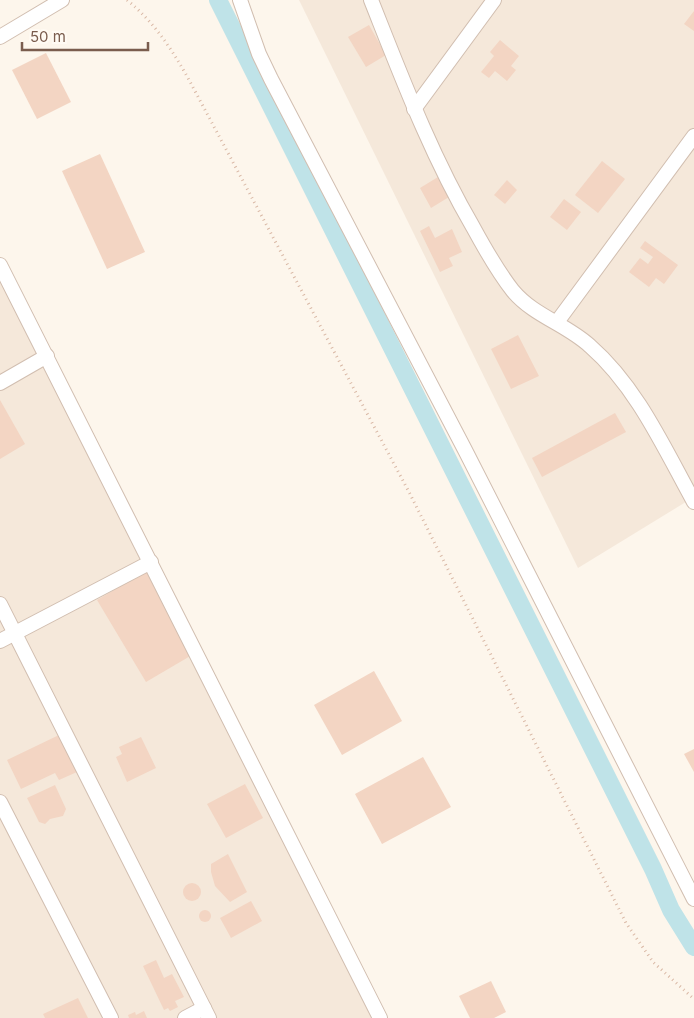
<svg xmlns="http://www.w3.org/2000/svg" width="694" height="1018" font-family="Inter,sans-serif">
	<rect width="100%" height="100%" fill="#fdf6ec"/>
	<g fill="#f5e8da">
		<polygon points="299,0 694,0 694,497 578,568"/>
		<polygon points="0,262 380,1018 0,1018"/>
	</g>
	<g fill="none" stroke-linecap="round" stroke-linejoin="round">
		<polyline stroke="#bfe3e8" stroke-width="18" points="218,0 653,869 671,910 694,947"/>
	</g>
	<g fill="#f3d5c3">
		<polygon points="694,11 694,31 684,24"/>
		<polygon points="369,25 386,55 366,67 348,37"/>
		<polygon points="500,40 519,56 511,66 516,70 507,81 495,71 489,78 481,72 494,56 490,52"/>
		<polygon points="46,53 71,102 37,119 12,70"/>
		<polygon points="100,154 145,252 107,269 62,171"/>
		<polygon points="602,161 625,179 598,213 575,195"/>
		<polygon points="438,177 449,197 431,208 420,188"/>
		<polygon points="507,180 517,190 505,204 494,195"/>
		<polygon points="564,199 581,212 567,230 550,217"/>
		<polygon points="429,226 435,238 452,229 462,252 449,258 453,266 440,272 420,231"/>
		<polygon points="645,241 678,265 664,284 656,278 649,287 629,272 640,258 648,264 653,257 640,248"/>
		<polygon points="518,335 539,376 511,389 491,349"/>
		<polygon points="0,400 25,444 0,459"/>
		<polygon points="615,413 626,432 542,477 532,458"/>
		<polygon points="148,570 192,655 146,682 97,600"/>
		<polygon points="374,671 402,721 342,755 314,705"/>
		<polygon points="59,735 77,772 59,780 55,773 21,789 7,760"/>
		<polygon points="141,737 156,768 127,782 116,757 122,754 119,747"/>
		<polygon points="694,749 694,772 684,754"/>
		<polygon points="423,757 451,807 382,844 355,794"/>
		<polygon points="245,784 263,818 226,838 207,804"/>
		<polygon points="55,785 66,809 63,816 50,819 45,824 39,822 27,798"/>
		<polygon points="228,854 247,892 230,902 215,886 211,872 211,864"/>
		<circle cx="192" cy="892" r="9"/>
		<polygon points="251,901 262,921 231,938 220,918"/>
		<circle cx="205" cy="916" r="6"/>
		<polygon points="156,960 164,978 172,974 184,997 175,1001 178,1007 170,1011 168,1008 164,1010 143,966"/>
		<polygon points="491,981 506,1012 494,1018 470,1018 459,996"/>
		<polygon points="78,998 88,1018 45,1018 43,1014"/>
		<polygon points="144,1011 147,1018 129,1018 128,1015 135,1012 136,1015"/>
	</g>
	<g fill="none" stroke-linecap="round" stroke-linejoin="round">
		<defs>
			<g id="street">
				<polyline points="240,0 259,54 271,79 465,450 694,899"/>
				<path d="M 371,0 C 402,78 431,155 473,227 C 485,249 498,272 513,291 C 534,316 566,324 590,346 C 637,387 664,448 694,502"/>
				<polyline points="0,37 62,0"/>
				<polyline points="414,109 494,0"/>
				<polyline points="0,265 380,1018"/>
				<polyline points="557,322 694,136"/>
				<polyline points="0,383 47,356"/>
				<polyline points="0,604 209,1018"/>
				<polyline points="0,641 151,562"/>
				<polyline points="0,802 111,1018"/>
				<polyline points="185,1018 204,1008"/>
			</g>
		</defs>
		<use href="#street" stroke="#d1beb0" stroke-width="16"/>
		<path stroke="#d9b8a5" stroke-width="3" stroke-dasharray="1 4" stroke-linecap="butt" d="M 127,0 C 154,22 171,48 188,78 L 409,492 L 626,923 L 653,962 L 694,999"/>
		<use href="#street" stroke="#fff" stroke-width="14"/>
	</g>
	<path d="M22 42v8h126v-8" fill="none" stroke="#7a5c4d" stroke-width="2.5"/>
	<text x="30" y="42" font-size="15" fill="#7a5c4d" stroke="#fffaf3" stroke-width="4" paint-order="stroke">50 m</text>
</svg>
